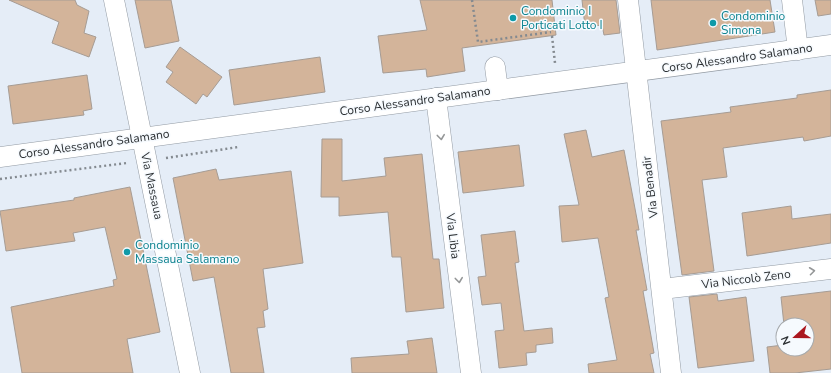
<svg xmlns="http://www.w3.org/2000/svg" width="831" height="373" font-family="'Nunito Sans',sans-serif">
	<rect width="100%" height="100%" fill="#e5edf7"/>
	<g fill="#d3b49a" stroke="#a69c94">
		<polygon points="9,0 75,0 77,5 89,11 84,33 96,37 89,57 52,43 59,22"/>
		<polygon points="135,0 171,0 179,41 145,48"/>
		<polygon points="420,0 552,0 556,35 462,48 465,71 427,77 426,69 383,73 378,36 427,30"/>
		<polygon points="582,0 616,0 620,33 604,35 602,25 585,27"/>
		<polygon points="651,0 770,0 775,32 657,50"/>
		<polygon points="815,0 831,0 831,14 818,16"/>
		<polygon points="180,47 222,77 207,97 203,94 196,104 166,82 173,72 166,67"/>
		<polygon points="320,57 325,92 234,105 229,70"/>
		<polygon points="87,75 92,109 83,111 84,115 13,124 8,86"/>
		<polygon points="831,90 831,136 804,141 803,137 723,148 727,177 702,180 714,271 682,275 661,121 731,112 730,107 797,98 797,95"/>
		<polygon points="586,130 592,157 624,150 639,230 636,230 647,290 643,291 654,353 650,354 654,373 589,373 588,364 617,360 605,298 609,297 598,238 562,242 559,206 579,205 564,134"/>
		<polygon points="322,139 342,139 342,181 386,176 384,158 422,154 433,259 439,259 444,308 406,312 401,257 392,257 388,212 339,216 339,197 321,197"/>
		<polygon points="519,145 524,186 463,193 458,152"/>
		<polygon points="216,169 219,180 291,171 303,263 263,269 268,309 263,311 265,327 257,328 264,373 231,373 214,277 193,281 173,178"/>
		<polygon points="130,187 160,332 127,339 133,373 22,373 11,307 114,286 113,280 117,279 105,227 73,233 75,241 6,251 0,211 74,200 74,198"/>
		<polygon points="791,206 792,219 831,214 831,243 747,256 742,213"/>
		<polygon points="515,231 519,262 515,263 524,331 552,328 553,343 536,345 536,352 526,353 527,365 499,368 495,331 504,330 501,303 482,305 478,277 486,276 481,235"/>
		<polygon points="831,291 831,369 795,373 770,373 767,347 783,345 783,349 807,349 807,325 784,325 781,297"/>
		<polygon points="717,294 718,301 746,297 754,361 698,368 689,297"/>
		<polygon points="432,338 437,373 352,373 351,358 409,354 407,341"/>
	</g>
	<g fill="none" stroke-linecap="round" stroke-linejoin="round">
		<defs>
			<g id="minor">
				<polyline points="114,0 190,373"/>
				<polyline points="628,0 671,373"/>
				<polyline points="792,0 798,50"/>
				<polyline points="495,67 498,90"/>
				<polyline points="436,98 471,373"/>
				<polyline points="0,157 831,45"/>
				<polyline points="662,289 831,269"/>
			</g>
		</defs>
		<use href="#minor" stroke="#929aa3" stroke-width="21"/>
		<g stroke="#848a90" stroke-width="2.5" stroke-dasharray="2 3" stroke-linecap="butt">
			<polyline points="472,0 478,42 551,32"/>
			<polyline points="552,36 555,63"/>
			<polyline points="166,158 238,147"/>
			<polyline points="0,179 127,163"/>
		</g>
		<use href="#minor" stroke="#fff" stroke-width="20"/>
	</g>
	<defs><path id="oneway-chevron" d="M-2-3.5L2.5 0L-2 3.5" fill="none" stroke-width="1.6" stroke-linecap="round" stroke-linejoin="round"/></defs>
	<g stroke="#959798">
		<use href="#oneway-chevron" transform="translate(441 137) rotate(83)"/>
		<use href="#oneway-chevron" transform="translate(812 271) rotate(-7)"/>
		<use href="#oneway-chevron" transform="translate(459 280) rotate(83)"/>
	</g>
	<g fill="#0f9aa8" stroke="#f6fafe" stroke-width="1.5">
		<circle cx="513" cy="18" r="4"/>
		<circle cx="713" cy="23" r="4"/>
		<circle cx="127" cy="252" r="4"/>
	</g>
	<g text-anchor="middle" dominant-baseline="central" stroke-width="3" stroke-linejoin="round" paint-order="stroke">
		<g font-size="12" fill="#0d838f" stroke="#f6fafe" text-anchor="start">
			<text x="521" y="11">Condominio I<tspan x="521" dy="14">Porticati Lotto I</tspan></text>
			<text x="721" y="16">Condominio<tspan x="721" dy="14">Simona</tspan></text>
			<text x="135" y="245">Condominio<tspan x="135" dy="14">Massaua Salamano</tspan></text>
		</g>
		<g font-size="12" fill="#2b2f32" stroke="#f6fafe">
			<text transform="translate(737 58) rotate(-8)">Corso Alessandro Salamano</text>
			<text transform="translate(415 101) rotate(-8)">Corso Alessandro Salamano</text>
			<text transform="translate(94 144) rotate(-8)">Corso Alessandro Salamano</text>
			<text transform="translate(152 186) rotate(78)">Via Massaua</text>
			<text transform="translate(650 187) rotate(-97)">Via Benadir</text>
			<text transform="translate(453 236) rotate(83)">Via Libia</text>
			<text transform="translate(746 279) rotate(-7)">Via Niccolò Zeno</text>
		</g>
	</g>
	<g transform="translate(795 337) rotate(249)"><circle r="19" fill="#f6fafe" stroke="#a5a9ac"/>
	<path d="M0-3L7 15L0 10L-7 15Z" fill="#ab171f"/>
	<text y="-6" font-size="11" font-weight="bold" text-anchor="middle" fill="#2b2f32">N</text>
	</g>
</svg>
